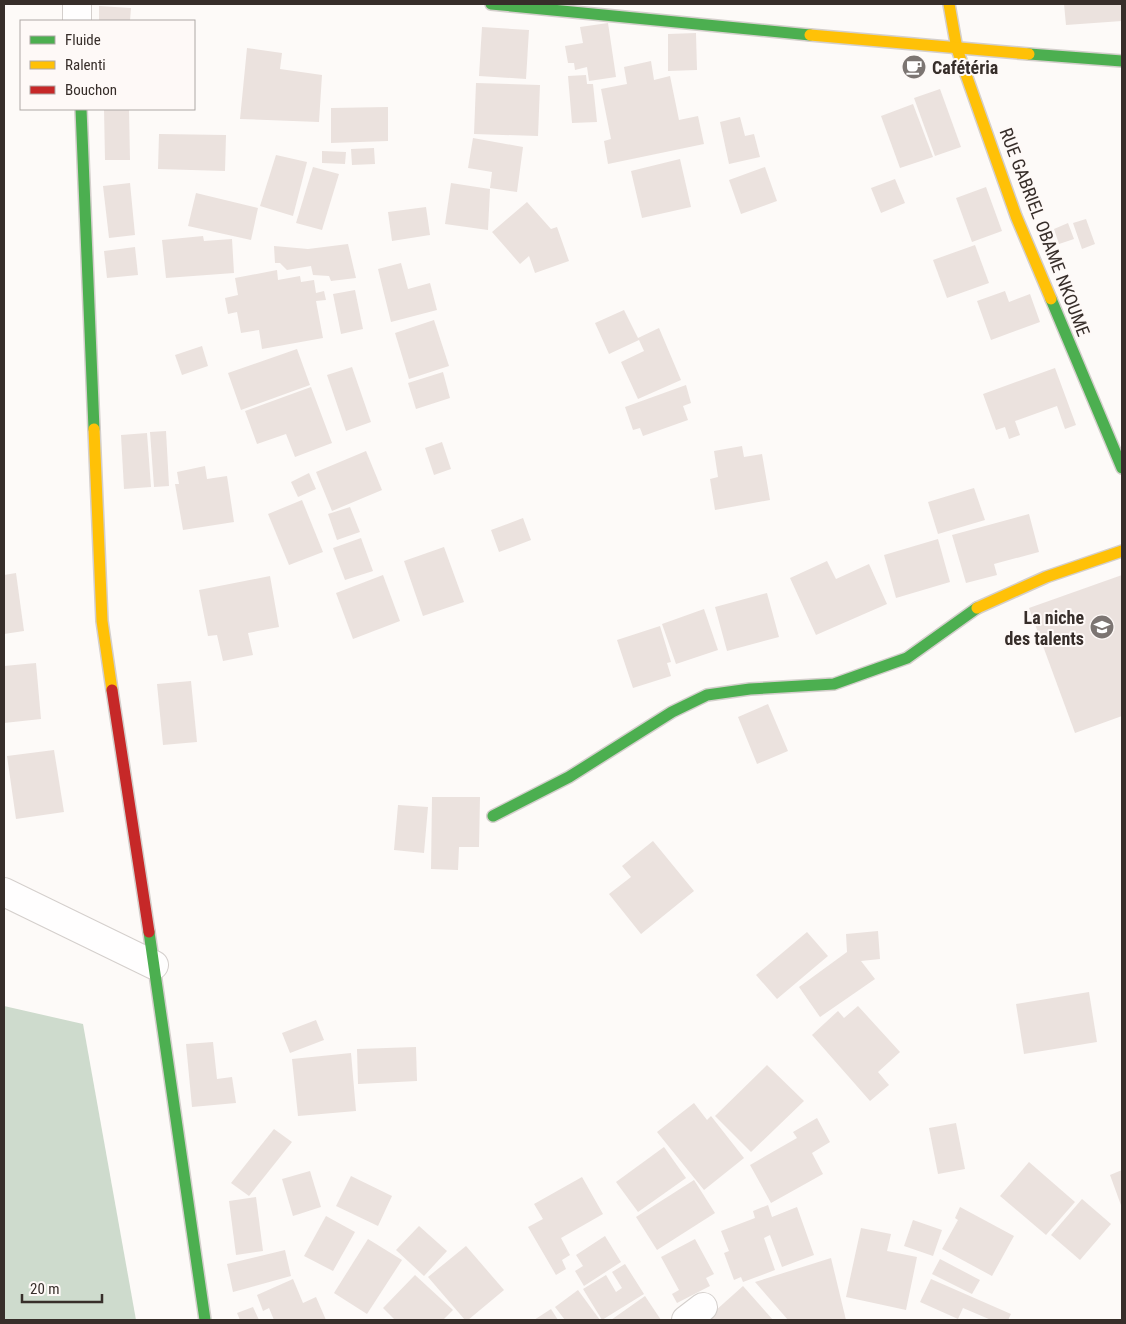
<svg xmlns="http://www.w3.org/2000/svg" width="1126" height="1324" font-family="'Roboto Condensed',sans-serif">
	<rect width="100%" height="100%" fill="#fdfaf8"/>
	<polygon fill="#cedbcd" points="4,1006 83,1024 136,1320 4,1320"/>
	<g fill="#ebe2de">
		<polygon points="1064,4 1122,4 1122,21 1066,25"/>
		<polygon points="99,6 131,8 130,21 99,21"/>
		<polygon points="608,23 616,77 589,81 587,67 575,70 574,63 568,63 565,46 583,43 580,27"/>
		<polygon points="482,27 529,30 526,79 479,76"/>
		<polygon points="696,33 697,70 668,71 668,34"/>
		<polygon points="247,48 282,53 280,69 322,75 319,122 240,119"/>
		<polygon points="651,61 654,80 670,76 679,120 698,116 704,144 608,164 604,141 611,139 601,89 627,84 624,67"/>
		<polygon points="586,75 587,84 593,84 597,122 572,123 568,76"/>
		<polygon points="476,83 540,85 538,136 474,134"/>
		<polygon points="940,89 961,147 935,156 914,98"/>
		<polygon points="913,104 933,157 900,168 881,116"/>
		<polygon points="388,107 388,141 331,143 331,108"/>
		<polygon points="104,109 129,109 130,160 105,160"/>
		<polygon points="740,117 745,136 754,134 760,157 729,164 720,122"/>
		<polygon points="159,134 226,135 225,171 158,169"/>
		<polygon points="473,138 523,147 517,192 490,188 492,172 468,168"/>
		<polygon points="374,148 375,164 352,165 351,149"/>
		<polygon points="322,151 346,152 345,164 322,163"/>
		<polygon points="276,155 307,162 293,216 260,206"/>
		<polygon points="680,159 691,207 642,218 631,171"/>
		<polygon points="313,167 339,174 322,230 296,223"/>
		<polygon points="765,167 777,201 741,214 729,180"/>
		<polygon points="895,179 905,203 881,213 871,188"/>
		<polygon points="130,183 135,235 109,238 103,186"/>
		<polygon points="451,183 490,189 488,230 445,224"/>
		<polygon points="986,187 1002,231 972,242 956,198"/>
		<polygon points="196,193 258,208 251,240 188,226"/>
		<polygon points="527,202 551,229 557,227 569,261 535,273 529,256 520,264 492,232"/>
		<polygon points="426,207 430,235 392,241 388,212"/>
		<polygon points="1086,219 1095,244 1082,249 1073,223"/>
		<polygon points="1068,223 1074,239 1059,244 1054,229"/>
		<polygon points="203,236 204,241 232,239 234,273 166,278 162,240"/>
		<polygon points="348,244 356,278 331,281 329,276 313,275 311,266 287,270 280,263 275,263 274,246 308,249"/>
		<polygon points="975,245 989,283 947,298 933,260"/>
		<polygon points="135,247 138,275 107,278 104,251"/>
		<polygon points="401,263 408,289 430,283 437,310 391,322 378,269"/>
		<polygon points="277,270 278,280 300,276 301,282 314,280 316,293 324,291 326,300 316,301 323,338 262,349 259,330 241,333 237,312 228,314 225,298 238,295 235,278"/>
		<polygon points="355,290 363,329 341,334 333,294"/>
		<polygon points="1005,291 1009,302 1030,294 1040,322 991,340 977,301"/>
		<polygon points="624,310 638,338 659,328 681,380 638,399 621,362 644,351 639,340 609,354 595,323"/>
		<polygon points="434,320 449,366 409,379 395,333"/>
		<polygon points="202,346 208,366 182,375 175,355"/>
		<polygon points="297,349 310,385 241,410 228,373"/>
		<polygon points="352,367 371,422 346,431 327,375"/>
		<polygon points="1055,368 1076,425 1065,429 1057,406 1015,421 1020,435 1009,439 1005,427 996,430 983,394"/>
		<polygon points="443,372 450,398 416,409 408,383"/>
		<polygon points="686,385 691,403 683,406 688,420 643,436 640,428 633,430 625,407"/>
		<polygon points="311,387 332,443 295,457 286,434 257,444 245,411"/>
		<polygon points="166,431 169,486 154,487 150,432"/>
		<polygon points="147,433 151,487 124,489 121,435"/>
		<polygon points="442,442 451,469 434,475 425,448"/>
		<polygon points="742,446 744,457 762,454 770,500 715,510 710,479 718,477 714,451"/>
		<polygon points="366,451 382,490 332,511 316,472"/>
		<polygon points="205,466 207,479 227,476 234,522 183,530 175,484 179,484 177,472"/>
		<polygon points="309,473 316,489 298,497 291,482"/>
		<polygon points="974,488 985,520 938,534 928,502"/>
		<polygon points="302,500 323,552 289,565 268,514"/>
		<polygon points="350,507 360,532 337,540 328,514"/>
		<polygon points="1029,514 1039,552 994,564 997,575 966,583 952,535"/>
		<polygon points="523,518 531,540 499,552 491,530"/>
		<polygon points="361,538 373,571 345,580 333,548"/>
		<polygon points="938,539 950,582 896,598 884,555"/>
		<polygon points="444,547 464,602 423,616 404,561"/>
		<polygon points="827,561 836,579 869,564 887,604 816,635 790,578"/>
		<polygon points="16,573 24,631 4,634 4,575"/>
		<polygon points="383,575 400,621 353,639 336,593"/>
		<polygon points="1122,575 1122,716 1075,733 1029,608"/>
		<polygon points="270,576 279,627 248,633 253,655 223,661 217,635 208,636 199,590"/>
		<polygon points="767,593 779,637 727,651 715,607"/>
		<polygon points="704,609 718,650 676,664 662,624"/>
		<polygon points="660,626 671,662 667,663 671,676 633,688 617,640"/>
		<polygon points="36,663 41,719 4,723 4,666"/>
		<polygon points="191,681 197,742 163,745 157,684"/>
		<polygon points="768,704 788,751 757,764 738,717"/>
		<polygon points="54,750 64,812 16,819 7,756"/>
		<polygon points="432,797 480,797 479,847 459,847 458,870 431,869"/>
		<polygon points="398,805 428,807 424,853 394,850"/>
		<polygon points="653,841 694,891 641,934 609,894 631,877 622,866"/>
		<polygon points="878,931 880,959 861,961 875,979 820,1017 799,987 847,952 846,934"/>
		<polygon points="807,932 828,956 777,999 756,975"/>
		<polygon points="1089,992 1097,1042 1024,1054 1016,1004"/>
		<polygon points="858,1006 900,1052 878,1072 889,1085 870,1101 812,1035 838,1011 844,1018"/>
		<polygon points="316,1020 324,1040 290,1053 282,1033"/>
		<polygon points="213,1042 217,1079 232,1077 236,1103 192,1107 186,1044"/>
		<polygon points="416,1047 417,1081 358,1084 357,1049"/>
		<polygon points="351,1053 356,1111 298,1116 292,1059"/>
		<polygon points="767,1065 804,1101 751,1152 715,1116"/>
		<polygon points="694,1103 707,1120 711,1116 744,1158 704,1190 657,1132"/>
		<polygon points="817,1118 830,1142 812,1153 823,1174 771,1203 750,1165 797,1138 793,1132"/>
		<polygon points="956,1123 965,1169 938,1174 929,1128"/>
		<polygon points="274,1129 292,1142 249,1196 231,1183"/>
		<polygon points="664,1147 686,1178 638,1212 616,1182"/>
		<polygon points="1029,1162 1075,1202 1046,1235 1000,1196"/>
		<polygon points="1122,1170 1122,1208 1110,1175"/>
		<polygon points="310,1171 321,1207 293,1216 282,1179"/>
		<polygon points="351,1176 392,1196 378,1226 336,1206"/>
		<polygon points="582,1177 603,1214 561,1238 570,1255 562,1260 566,1269 556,1275 528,1227 543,1219 534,1204"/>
		<polygon points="694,1180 715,1213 657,1250 636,1217"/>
		<polygon points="256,1197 263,1251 236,1255 229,1201"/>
		<polygon points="1082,1199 1111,1224 1080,1260 1051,1235"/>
		<polygon points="768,1205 772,1217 797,1207 814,1255 782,1267 770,1235 764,1238 775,1270 743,1282 741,1277 734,1280 724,1253 729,1251 721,1231 755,1218 753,1211"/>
		<polygon points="960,1207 1014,1236 992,1276 942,1249 958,1220 955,1218"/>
		<polygon points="326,1216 355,1232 333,1271 304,1256"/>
		<polygon points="913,1220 942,1230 933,1256 904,1246"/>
		<polygon points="419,1226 447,1251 424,1276 396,1250"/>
		<polygon points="861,1228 891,1234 887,1251 917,1257 906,1310 846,1297"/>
		<polygon points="605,1236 621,1262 584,1286 575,1271 583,1266 576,1255"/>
		<polygon points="368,1239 402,1260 367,1314 334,1293"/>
		<polygon points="695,1239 714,1274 706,1278 710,1286 677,1303 672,1294 679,1290 661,1257"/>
		<polygon points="466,1246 504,1290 468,1320 465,1320 428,1277"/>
		<polygon points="285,1250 291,1276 233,1292 227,1264"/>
		<polygon points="831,1258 846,1320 788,1320 755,1282"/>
		<polygon points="940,1259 980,1280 972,1294 932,1274"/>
		<polygon points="625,1264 644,1294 602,1320 583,1289 606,1275 616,1292 622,1288 612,1272"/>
		<polygon points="415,1275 453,1310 443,1320 395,1320 383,1308"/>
		<polygon points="293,1279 303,1303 316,1297 326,1320 274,1320 269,1308 263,1311 257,1295"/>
		<polygon points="931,1279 1011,1314 1008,1320 991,1320 963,1308 958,1319 920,1302"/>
		<polygon points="743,1286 773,1320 705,1320"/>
		<polygon points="578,1290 600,1320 565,1320 555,1307"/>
		<polygon points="645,1296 661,1320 611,1320"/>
		<polygon points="253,1307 259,1320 240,1320 237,1313"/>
		<polygon points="551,1309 558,1320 534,1320"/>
	</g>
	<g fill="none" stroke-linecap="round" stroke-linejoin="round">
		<defs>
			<g id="street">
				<polyline points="77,4 77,21"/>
				<polyline points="4,892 154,965"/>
				<polyline points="686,1320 703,1307"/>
			</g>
			<g id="fast">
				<polyline points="491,4 810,35"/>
				<polyline points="1029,54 1122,61"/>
				<polyline points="81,109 94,429"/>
				<polyline points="1051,299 1122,468"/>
				<polyline points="493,816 569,777 672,712 707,695 750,689 834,684 907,658 977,608"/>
				<polyline points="149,932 205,1320"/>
			</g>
			<g id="slow">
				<polyline points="949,4 957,49 1016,216 1051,299"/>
				<polyline points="810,35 1029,54"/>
				<polyline points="94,429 102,621 112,690"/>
				<polyline points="977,608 1046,577 1122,551"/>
			</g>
			<polyline id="jam" points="112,690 149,932"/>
		</defs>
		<use href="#street" stroke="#d4cfcc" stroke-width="30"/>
		<use href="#fast" stroke="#d4cfcc" stroke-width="14"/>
		<use href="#slow" stroke="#d4cfcc" stroke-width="14"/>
		<use href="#jam" stroke="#d4cfcc" stroke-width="14"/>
		<use href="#street" stroke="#fffefe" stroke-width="28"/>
		<use href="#fast" stroke="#4caf50" stroke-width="11"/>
		<use href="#slow" stroke="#ffc107" stroke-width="11"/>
		<use href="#jam" stroke="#c62828" stroke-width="11"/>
	</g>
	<defs>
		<symbol id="cafe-disc" viewBox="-11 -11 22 22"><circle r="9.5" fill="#7c7572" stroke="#fef9f7"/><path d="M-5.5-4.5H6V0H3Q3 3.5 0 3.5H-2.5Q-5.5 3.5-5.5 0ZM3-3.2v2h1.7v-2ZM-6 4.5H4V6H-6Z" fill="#fff"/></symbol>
		<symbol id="school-disc" viewBox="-11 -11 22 22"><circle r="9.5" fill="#7c7572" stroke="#fef9f7"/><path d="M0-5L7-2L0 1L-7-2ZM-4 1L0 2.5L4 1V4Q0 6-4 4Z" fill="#fff"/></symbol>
	</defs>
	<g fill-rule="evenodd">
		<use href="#cafe-disc" x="900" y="53" width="28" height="28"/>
		<use href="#school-disc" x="1088" y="613" width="28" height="28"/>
	</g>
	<g text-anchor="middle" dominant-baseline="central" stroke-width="4" stroke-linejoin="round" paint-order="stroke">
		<g font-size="18" font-weight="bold" fill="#372e2a" stroke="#fef9f7" text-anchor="start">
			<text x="932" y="67">Cafétéria</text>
			<text x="1084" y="617" text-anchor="end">La niche<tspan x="1084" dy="21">des talents</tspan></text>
		</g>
		<g font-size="18" fill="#372e2a" stroke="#fef9f7">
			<text transform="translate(1045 232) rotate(69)">RUE GABRIEL OBAME NKOUME</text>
		</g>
	</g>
	<rect width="1126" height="1324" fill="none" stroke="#372e2a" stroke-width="10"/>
	<rect x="20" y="20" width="175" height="90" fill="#fef9f7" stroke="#aea8a5"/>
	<rect x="30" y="36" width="25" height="8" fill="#4caf50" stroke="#aea8a5"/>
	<text x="65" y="45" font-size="15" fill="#372e2a">Fluide</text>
	<rect x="30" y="61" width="25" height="8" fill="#ffc107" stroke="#aea8a5"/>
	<text x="65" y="70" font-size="15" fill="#372e2a">Ralenti</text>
	<rect x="30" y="86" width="25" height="8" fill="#c62828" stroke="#aea8a5"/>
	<text x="65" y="95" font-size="15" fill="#372e2a">Bouchon</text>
	<path d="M22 1294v8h80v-8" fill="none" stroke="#372e2a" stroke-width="2.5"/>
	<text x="30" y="1294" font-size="15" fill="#372e2a" stroke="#fef9f7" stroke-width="4" paint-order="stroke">20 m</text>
</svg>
